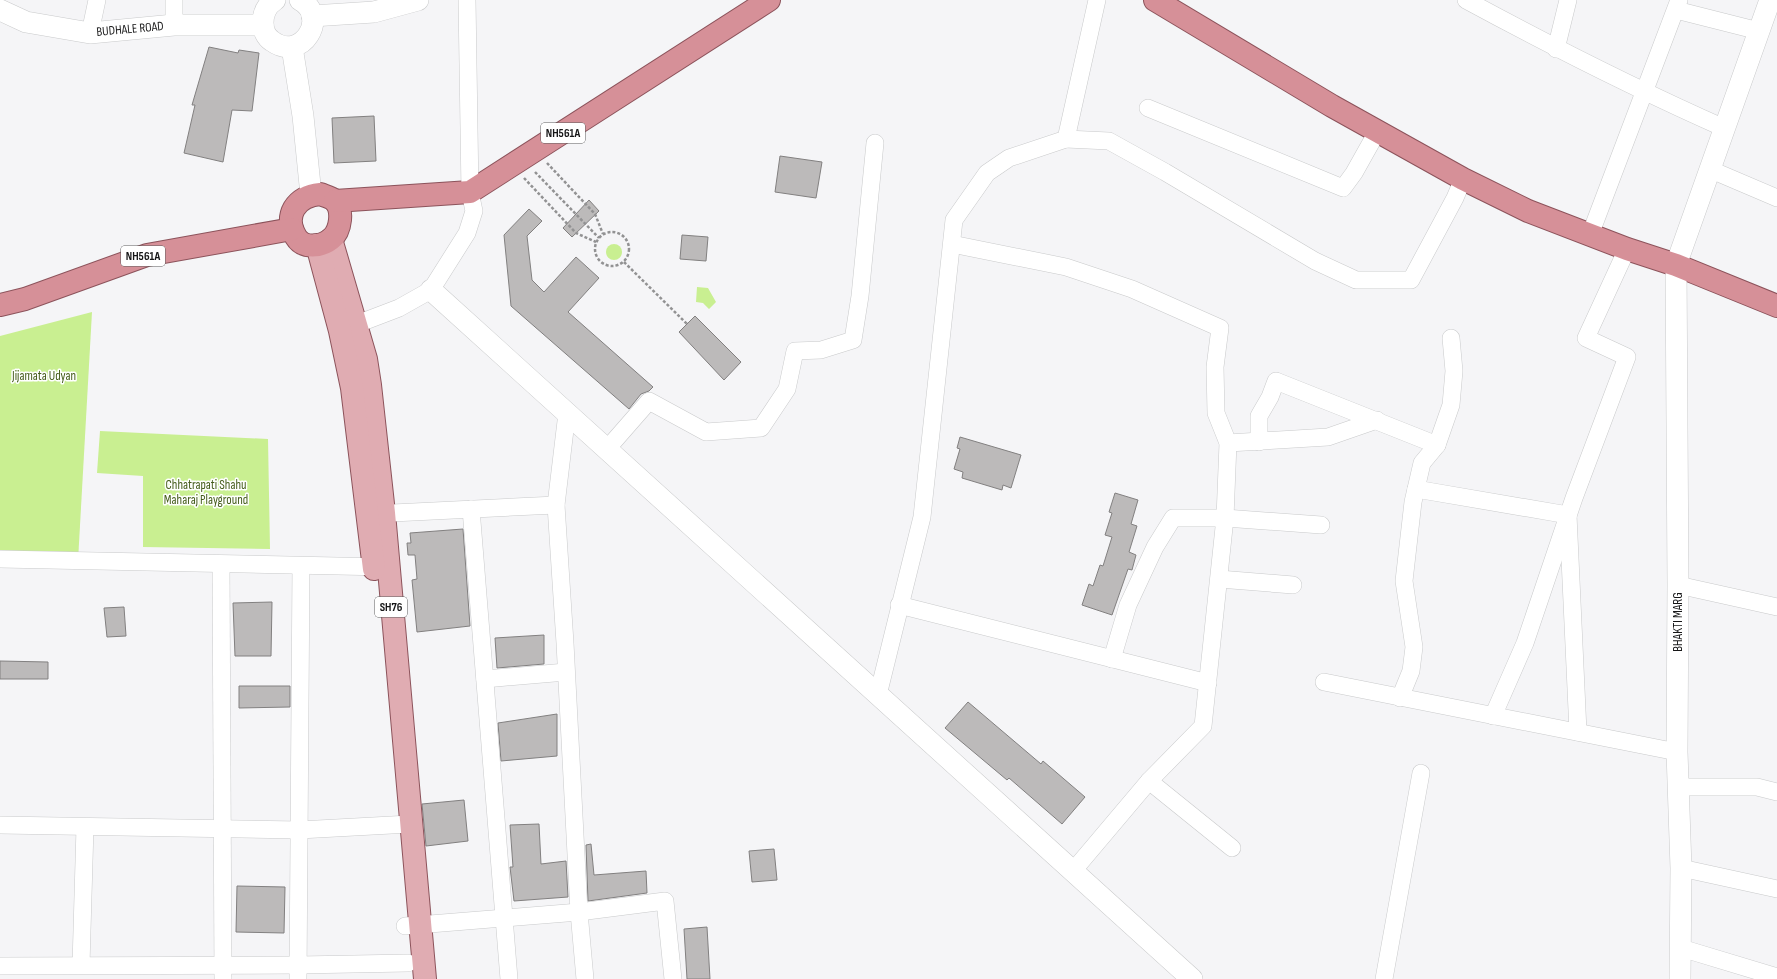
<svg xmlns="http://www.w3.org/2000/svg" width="1777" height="979" font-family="'Sofia Sans Condensed',sans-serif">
	<rect width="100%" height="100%" fill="#f5f5f7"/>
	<g fill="#c9ef91">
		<circle cx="614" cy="252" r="8"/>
		<polygon points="697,287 708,288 716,302 709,309 703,303 696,302"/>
		<polygon points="92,312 78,561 0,553 0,336"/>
		<polygon points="100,431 268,439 270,549 143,547 143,476 97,473"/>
	</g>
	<g fill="#bcbaba" stroke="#828080">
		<polygon points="209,47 238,53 239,50 259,53 252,111 232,110 223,162 184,153 195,105 192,105"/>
		<polygon points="374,116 376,161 334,163 332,118"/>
		<polygon points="780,156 822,162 816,198 775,192"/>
		<polygon points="589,200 599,211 572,237 563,228"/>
		<polygon points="529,209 542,221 527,236 532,280 544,292 576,257 599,278 568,312 653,387 649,391 641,394 629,409 511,306 504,235"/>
		<polygon points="682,235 708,237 706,261 680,259"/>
		<polygon points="695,316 741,362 724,380 679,332"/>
		<polygon points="960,437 1021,455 1011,488 1003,485 1002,490 962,478 963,472 954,469 960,449 957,448"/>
		<polygon points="1115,493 1138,500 1131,524 1137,526 1129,552 1136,555 1132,570 1128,569 1112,615 1082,605 1089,584 1093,586 1100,565 1103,566 1112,537 1105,535 1112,513 1109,512"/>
		<polygon points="463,529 470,626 417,632 412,580 417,579 415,555 408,555 407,543 411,543 410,533"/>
		<polygon points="272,602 271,656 235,656 233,603"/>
		<polygon points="124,607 126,636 107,637 104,608"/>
		<polygon points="544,635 544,664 497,668 495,638"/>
		<polygon points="0,661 48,662 48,679 0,679"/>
		<polygon points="239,686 290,686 290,707 239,708"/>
		<polygon points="968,702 1041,764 1043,761 1085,797 1062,824 1009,778 1007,780 945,728"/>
		<polygon points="557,714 557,756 501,761 498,723"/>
		<polygon points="464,800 468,841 426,846 422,804"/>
		<polygon points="539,824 541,864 566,861 568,897 514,901 510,867 513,867 510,825"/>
		<polygon points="591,844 594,875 646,871 647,893 588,901 586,845"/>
		<polygon points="774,849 777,880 752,882 749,851"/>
		<polygon points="237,886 285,887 284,933 236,932"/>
		<polygon points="707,927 710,979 687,979 684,929"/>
	</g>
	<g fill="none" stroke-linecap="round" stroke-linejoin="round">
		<defs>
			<g id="minor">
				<polyline points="174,0 174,25"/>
				<path d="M 1466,0 C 1551,46 1636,89 1724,128"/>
				<polyline points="1676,10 1759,31"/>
				<polyline points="90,33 97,0"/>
				<polyline points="1556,49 1568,0"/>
				<polyline points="1148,108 1343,188 1354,173 1377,132"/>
				<polyline points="1066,139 1109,141 1165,172 1315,261 1356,280 1411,280 1455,198 1463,179"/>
				<polyline points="1709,169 1777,198"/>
				<polyline points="1590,235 1679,0"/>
				<polyline points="952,244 1066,267 1132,289 1220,328 1215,367 1216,413 1228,443 1225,518 1203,726 1149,781 1073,871"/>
				<polyline points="344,329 399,308 431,290 467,233 474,211 470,192 467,0"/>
				<polyline points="567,413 556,505 565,643 579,912 585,979"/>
				<polyline points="1259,442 1259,416 1270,397 1276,381 1437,445"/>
				<polyline points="1228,443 1328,437 1377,420"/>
				<polyline points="607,449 649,401 706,432 761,428 787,389 795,351 821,350 853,340 860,296 875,143"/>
				<polyline points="1416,489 1568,515 1578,732"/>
				<polyline points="471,509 509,979"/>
				<polyline points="372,514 556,505"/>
				<polyline points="0,559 386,567"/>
				<polyline points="221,564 223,979"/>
				<polyline points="1219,579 1293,585"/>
				<polyline points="1678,585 1777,607"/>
				<polyline points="899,605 1208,683"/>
				<polyline points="1112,659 1128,605 1155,547 1173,518 1225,518 1321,525"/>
				<polyline points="485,679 566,672"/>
				<polyline points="1324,682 1677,752"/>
				<polyline points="878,695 922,517 954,220 987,173 1009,158 1066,139 1097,0"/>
				<polyline points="1400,698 1411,671 1414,647 1404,581 1413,502 1422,463 1437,445 1451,405 1454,371 1451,338"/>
				<polyline points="1493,716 1525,643 1574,498 1627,357 1586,338 1627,249"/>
				<polyline points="1149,781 1232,848"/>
				<polyline points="1679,787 1757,787 1777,792"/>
				<polyline points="0,825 299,830 410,824"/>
				<polyline points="1681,868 1777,889"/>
				<polyline points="405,926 579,912 665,901 673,979"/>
				<polyline points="1681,948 1777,977"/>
				<polyline points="81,965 85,827"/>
				<polyline points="0,966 299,965 408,963"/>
				<polyline points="298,979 301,566"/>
				<polyline points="1384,979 1421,773"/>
			</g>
			<g id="tertiary">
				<path d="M 275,0 C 267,5 263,13 263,23 C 263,30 266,37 272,41 C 302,63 330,16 300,0"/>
				<polyline points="0,10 26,22 90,33 174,25 263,25"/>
				<polyline points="312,16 374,12 418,0"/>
				<polyline points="292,47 303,116 311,195"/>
				<polyline points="431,290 1192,979"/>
				<polyline points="1680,979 1681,868 1677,752 1678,585 1676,265 1770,0"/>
			</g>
			<g id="primary">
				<polyline points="331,239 366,359 370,385 384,513 425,979"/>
				<polyline points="317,245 340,331 352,388 374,569"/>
			</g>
			<g id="trunk">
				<polyline points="1155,0 1332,106 1463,179 1528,211 1627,249 1676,265 1777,306"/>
				<path d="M 320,194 C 325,196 330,197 334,200 C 344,209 341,231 331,239 C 321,247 303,249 296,237 C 283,216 296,196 320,194 Z"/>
				<polyline points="335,201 470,192 769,0"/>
				<polyline points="0,305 25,299 147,255 292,229"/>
			</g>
		</defs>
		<use href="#minor" stroke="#c9cacb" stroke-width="18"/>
		<use href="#tertiary" stroke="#c9cacb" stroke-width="22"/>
		<use href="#primary" stroke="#8c535b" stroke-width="24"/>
		<use href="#trunk" stroke="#8c535b" stroke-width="24"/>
		<g stroke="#929293" stroke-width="2.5" stroke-dasharray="3 2" stroke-linecap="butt">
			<polyline points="547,163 595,214 603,234"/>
			<polyline points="535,172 599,238"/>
			<polyline points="524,178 576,233 596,242"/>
			<circle cx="612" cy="249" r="17"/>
			<polyline points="624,262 687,324"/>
		</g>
		<use href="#minor" stroke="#fff" stroke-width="17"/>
		<use href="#tertiary" stroke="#fff" stroke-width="21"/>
		<use href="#primary" stroke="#e0acb2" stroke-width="22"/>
		<use href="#trunk" stroke="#d69098" stroke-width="22"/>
	</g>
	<g text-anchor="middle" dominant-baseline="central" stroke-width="3" stroke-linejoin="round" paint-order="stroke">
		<g fill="#fff" stroke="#5c5c5d" stroke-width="1">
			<rect x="541" y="123" width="44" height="20" rx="3"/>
			<rect x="121" y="246" width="44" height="20" rx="3"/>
			<rect x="375" y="597" width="32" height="20" rx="3"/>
		</g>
		<g font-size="12" font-weight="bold" fill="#161617">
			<text x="563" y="133">NH561A</text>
			<text x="143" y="256">NH561A</text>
			<text x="391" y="607">SH76</text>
		</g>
		<g font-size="13" fill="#161617" stroke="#fff">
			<text transform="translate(130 29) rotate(-5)">BUDHALE ROAD</text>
			<text transform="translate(1678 622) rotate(-90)">BHAKTI MARG</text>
		</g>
		<g font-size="13" fill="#445c1a" stroke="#fff">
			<text x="44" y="376">Jijamata Udyan</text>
			<text x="206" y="485">Chhatrapati Shahu<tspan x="206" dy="15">Maharaj Playground</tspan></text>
		</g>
	</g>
</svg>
